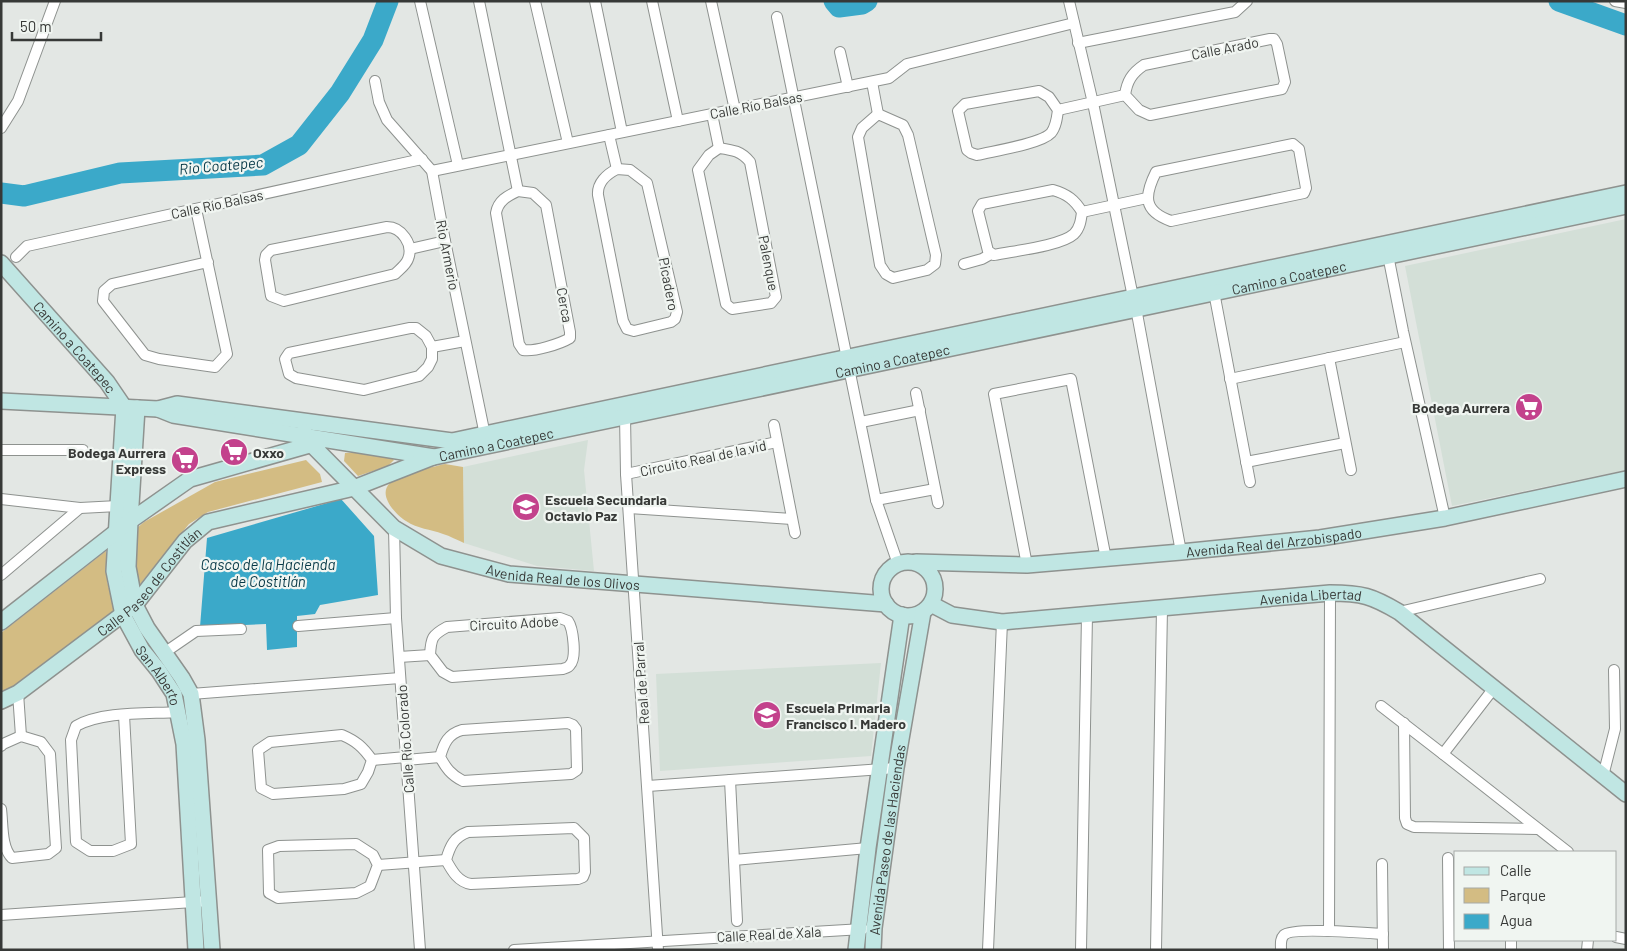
<svg xmlns="http://www.w3.org/2000/svg" width="1627" height="951" font-family="Barlow,sans-serif">
	<rect width="100%" height="100%" fill="#e3e7e4"/>
	<g fill="#d3dfd7">
		<polygon points="1626,219 1626,470 1452,506 1405,266"/>
		<polygon points="588,440 584,470 594,571 537,566 464,543 463,467"/>
		<polygon points="881,663 871,756 660,771 656,674"/>
	</g>
	<g fill="#d3bc83">
		<polygon points="359,452 391,457 394,460 388,466 358,476 344,461 345,453"/>
		<polygon points="306,460 320,474 322,482 208,512 189,524 137,588 134,556 137,528 144,522 215,482"/>
		<path d="M 445,464 L 463,467 L 464,543 C 457,540 450,536 443,534 C 430,529 418,529 406,521 C 396,515 377,495 390,483 C 400,475 432,467 445,464 Z"/>
		<polygon points="106,551 107,581 115,612 12,688 1,691 1,633"/>
	</g>
	<polygon fill="#3ba9c9" points="341,499 374,536 378,595 320,605 315,614 297,616 297,647 267,650 266,624 200,627 207,538"/>
	<g fill="none" stroke-linecap="round" stroke-linejoin="round">
		<g stroke="#3ba9c9" stroke-width="21">
			<polyline points="834,1 839,7 862,4 867,1"/>
			<polyline points="1559,1 1626,25"/>
			<polyline points="1,193 24,196 120,173 263,165 299,145 340,93 373,40 388,1"/>
		</g>
		<defs>
			<g id="street">
				<polyline points="420,1 458,165"/>
				<polyline points="479,1 518,191"/>
				<polyline points="535,1 568,143"/>
				<polyline points="595,1 622,132"/>
				<polyline points="652,1 678,121"/>
				<polyline points="711,1 735,110"/>
				<polyline points="1069,1 1093,103 1133,297"/>
				<polyline points="1615,1 1626,3"/>
				<polyline points="777,17 876,500 898,564"/>
				<path d="M 1270,39 L 1274,39 L 1277,44 L 1285,82 L 1282,89 L 1150,115 L 1139,110 L 1125,95 C 1127,81 1132,73 1144,65 Z"/>
				<polyline points="1078,43 1235,12 1247,1"/>
				<polyline points="840,52 848,87"/>
				<polyline points="375,81 379,102 387,120 432,171 445,241 486,440"/>
				<polyline points="872,82 878,114"/>
				<path d="M 1039,91 L 1049,97 L 1058,110 C 1057,118 1056,127 1051,133 C 1041,144 993,151 977,155 L 971,153 L 967,150 L 958,111 L 965,104 Z"/>
				<polyline points="1058,110 1125,95"/>
				<polyline points="712,114 719,148"/>
				<polygon points="878,114 903,125 908,135 936,255 935,264 927,270 893,278 886,274 880,265 858,137 862,128"/>
				<polyline points="1,128 18,101 55,1"/>
				<polyline points="609,135 617,169"/>
				<path d="M 1293,144 L 1299,149 L 1306,188 L 1304,193 L 1171,221 C 1143,211 1144,196 1156,172 Z"/>
				<path d="M 719,148 C 733,150 741,151 750,162 L 776,297 L 771,303 L 732,309 L 726,304 L 698,170 L 709,155 Z"/>
				<path d="M 617,169 L 630,170 L 647,183 L 677,312 L 675,319 L 671,322 L 634,331 L 627,329 L 623,321 L 598,195 C 597,183 607,174 617,169 Z"/>
				<polyline points="432,171 889,78 907,64 1074,23"/>
				<path d="M 1053,190 C 1067,194 1075,200 1082,212 C 1081,220 1080,228 1074,234 C 1061,246 1013,251 994,255 L 988,251 L 978,211 L 982,204 Z"/>
				<path d="M 518,191 L 533,193 L 546,205 L 570,332 L 570,338 C 560,344 534,352 523,350 L 519,344 L 496,213 C 498,201 507,196 518,191 Z"/>
				<polyline points="196,209 227,354 215,367 159,359 145,355 103,301 104,291 112,284 208,262"/>
				<polyline points="1082,212 1147,198"/>
				<path d="M 387,227 C 401,227 414,244 408,259 C 406,265 400,269 395,274 L 284,301 L 271,296 L 265,260 L 266,255 L 271,250 Z"/>
				<polyline points="410,249 445,241"/>
				<polyline points="1387,250 1403,331 1445,518"/>
				<polyline points="16,257 27,246 422,159"/>
				<polyline points="964,264 982,259 991,254"/>
				<polyline points="1214,292 1250,482"/>
				<polyline points="1136,308 1181,552"/>
				<polygon points="410,328 416,328 426,336 432,347 432,359 428,367 419,376 364,390 296,378 289,374 285,359 289,353"/>
				<polyline points="432,347 465,341"/>
				<polyline points="1329,358 1351,470"/>
				<polyline points="1230,379 1405,342"/>
				<polyline points="916,393 938,503"/>
				<polyline points="625,416 626,474 658,950"/>
				<polyline points="861,422 920,410"/>
				<polyline points="774,425 795,533"/>
				<polyline points="1,450 83,450"/>
				<polyline points="1246,462 1345,443"/>
				<polyline points="626,474 777,442"/>
				<polyline points="1,499 80,508 118,506"/>
				<polyline points="876,500 935,489"/>
				<polyline points="629,508 792,519"/>
				<polyline points="394,528 396,618 420,950"/>
				<polyline points="1027,565 994,394 1071,379 1106,559"/>
				<polyline points="1,575 80,508"/>
				<polyline points="1399,612 1540,579"/>
				<path d="M 560,618 L 568,621 C 573,628 577,658 570,665 C 568,668 565,668 563,669 L 452,677 L 443,672 L 430,655 C 431,638 432,635 447,627 Z"/>
				<polyline points="298,626 396,618"/>
				<polyline points="164,653 196,631 241,629"/>
				<polyline points="399,657 430,655"/>
				<polyline points="1494,688 1443,754 1568,852"/>
				<polyline points="18,693 21,736"/>
				<polyline points="191,694 400,678"/>
				<polyline points="1381,706 1443,754"/>
				<path d="M 124,715 L 131,844 L 113,851 L 90,851 L 76,842 L 71,740 L 76,726 C 103,711 147,714 179,712"/>
				<path d="M 568,723 L 573,725 L 576,729 L 577,770 L 571,774 L 463,781 C 451,775 446,768 440,757 C 444,743 448,734 462,730 Z"/>
				<polyline points="1404,723 1405,818 1407,824 1414,827 1538,829"/>
				<path d="M 342,735 C 356,741 363,747 372,760 L 368,772 L 361,784 L 344,789 L 273,794 L 261,788 L 258,750 L 270,742 Z"/>
				<path d="M 1,746 L 3,744 L 21,736 L 41,742 L 50,754 L 56,848 L 48,854 L 12,858 C 1,847 3,824 1,809"/>
				<polyline points="372,760 406,757"/>
				<polyline points="406,760 440,757"/>
				<polyline points="1603,776 1615,729 1614,670"/>
				<polyline points="730,780 737,921"/>
				<polyline points="648,786 896,768"/>
				<path d="M 574,828 L 584,838 L 585,872 L 583,877 L 578,879 L 471,884 C 458,882 452,871 446,860 C 450,846 454,837 468,832 Z"/>
				<polygon points="356,844 373,855 378,865 370,886 356,893 278,898 269,893 268,850 279,846"/>
				<polyline points="1448,858 1449,950"/>
				<polyline points="734,860 868,848"/>
				<polyline points="1382,864 1383,950"/>
				<polyline points="378,865 446,860"/>
				<polyline points="1,915 208,901"/>
				<polyline points="1329,931 1330,593"/>
				<polyline points="1616,937 1626,939"/>
				<polyline points="1511,940 1511,950"/>
				<polyline points="514,950 863,929"/>
				<polyline points="988,950 1002,622"/>
				<polyline points="1081,950 1087,615"/>
				<polyline points="1156,950 1162,608"/>
				<path d="M 1281,950 C 1281,944 1280,939 1284,935 C 1292,927 1368,933 1383,934"/>
				<polyline points="1587,950 1588,940"/>
			</g>
			<g id="secondary">
				<path id="s1" d="M 1,263 L 107,382 L 124,407"/>
				<polyline points="1,401 158,409 177,404 452,441 1626,193"/>
				<path id="s2" d="M 124,407 L 114,571 L 123,615 L 142,650 L 159,671 L 174,694 L 184,744 L 196,950"/>
				<polyline points="137,408 130,521 128,567 135,605 147,628 182,678 191,694 197,740 212,950"/>
				<path id="s3" d="M 158,409 L 173,415 L 434,457 L 1626,206"/>
				<path id="s4" d="M 304,432 L 311,444 L 394,528 L 441,556 L 509,574 L 886,604"/>
				<circle cx="908" cy="589" r="27"/>
				<path id="s5" d="M 916,562 L 1027,565 L 1181,552 L 1320,538 L 1445,518 L 1626,479"/>
				<path id="s6" d="M 931,604 L 952,615 L 1002,622 L 1330,593 C 1362,593 1372,596 1399,612 L 1626,794"/>
				<polyline points="1,622 130,521 190,479 320,442"/>
				<path id="s7" d="M 1,701 L 18,693 L 135,605 L 185,541 L 208,522 L 354,488 L 433,457"/>
				<polyline points="856,950 868,848 902,615"/>
				<path id="s8" d="M 873,950 L 874,928 L 896,768 L 923,612"/>
			</g>
		</defs>
		<use href="#street" stroke="#8e928f" stroke-width="12"/>
		<use href="#secondary" stroke="#8e928f" stroke-width="18"/>
		<use href="#street" stroke="#fff" stroke-width="10"/>
		<use href="#secondary" stroke="#c0e6e3" stroke-width="15"/>
	</g>
	<defs>
		<symbol id="supermarket-disc" viewBox="-11 -11 22 22"><circle r="9.5" fill="#c3428c" stroke="#f0f5f1"/><path d="M-6-5.5h2.5l.6 2H6L4.5 2H-2.5L-4.4-4H-6ZM-1.5 3.2a1.3 1.3 0 1 0 .1 0ZM3 3.2a1.3 1.3 0 1 0 .1 0Z" fill="#fff"/></symbol>
		<symbol id="school-disc" viewBox="-11 -11 22 22"><circle r="9.5" fill="#c3428c" stroke="#f0f5f1"/><path d="M0-5L7-2L0 1L-7-2ZM-4 1L0 2.5L4 1V4Q0 6-4 4Z" fill="#fff"/></symbol>
	</defs>
	<g fill-rule="evenodd">
		<use href="#supermarket-disc" x="1513" y="391" width="32" height="32"/>
		<use href="#supermarket-disc" x="218" y="436" width="32" height="32"/>
		<use href="#supermarket-disc" x="169" y="444" width="32" height="32"/>
		<use href="#school-disc" x="510" y="491" width="32" height="32"/>
		<use href="#school-disc" x="751" y="699" width="32" height="32"/>
	</g>
	<g text-anchor="middle" dominant-baseline="central" stroke-width="4.5" stroke-linejoin="round" paint-order="stroke">
		<g font-size="14" fill="#373937" stroke="#f0f5f1">
			<text transform="translate(1225 48) rotate(-11)">Calle Arado</text>
			<text transform="translate(756 105) rotate(-11)">Calle Río Balsas</text>
			<text transform="translate(217 204) rotate(-12)">Calle Río Balsas</text>
			<text transform="translate(448 255) rotate(79)">Rio Armerio</text>
			<text transform="translate(769 263) rotate(79)">Palenque</text>
			<text stroke="none"><textPath href="#s3" startOffset="1154">Camino a Coatepec</textPath></text>
			<text transform="translate(669 284) rotate(79)">Picadero</text>
			<text transform="translate(565 305) rotate(80)">Cerca</text>
			<text stroke="none"><textPath href="#s1" startOffset="112">Camino a Coatepec</textPath></text>
			<text stroke="none"><textPath href="#s3" startOffset="749">Camino a Coatepec</textPath></text>
			<text stroke="none"><textPath href="#s3" startOffset="344">Camino a Coatepec</textPath></text>
			<text transform="translate(703 458) rotate(-12)">Circuito Real de la vid</text>
			<text stroke="none"><textPath href="#s5" startOffset="359">Avenida Real del Arzobispado</textPath></text>
			<text stroke="none"><textPath href="#s4" startOffset="311">Avenida Real de los Olivos</textPath></text>
			<text stroke="none"><textPath href="#s7" startOffset="192">Calle Paseo de Costitlán</textPath></text>
			<text stroke="none"><textPath href="#s6" startOffset="384">Avenida Libertad</textPath></text>
			<text transform="translate(514 623) rotate(-3)">Circuito Adobe</text>
			<text stroke="none"><textPath href="#s2" startOffset="280">San Alberto</textPath></text>
			<text transform="translate(641 683) rotate(-94)">Real de Parral</text>
			<text transform="translate(405 739) rotate(-94)">Calle Río Colorado</text>
			<text stroke="none"><textPath href="#s8" startOffset="111">Avenida Paseo de las Haciendas</textPath></text>
			<text transform="translate(769 934) rotate(-3)">Calle Real de Xala</text>
		</g>
		<g font-size="14" font-weight="bold" fill="#373937" stroke="#f0f5f1" text-anchor="start">
			<text x="1510" y="407" text-anchor="end">Bodega Aurrera</text>
			<text x="166" y="452" text-anchor="end">Bodega Aurrera<tspan x="166" dy="16">Express</tspan></text>
			<text x="253" y="452">Oxxo</text>
			<text x="545" y="499">Escuela Secundaria<tspan x="545" dy="16">Octavio Paz</tspan></text>
			<text x="786" y="707">Escuela Primaria<tspan x="786" dy="16">Francisco I. Madero</tspan></text>
		</g>
		<g font-size="15" font-style="italic" fill="#073947" stroke="#f0f5f1">
			<text transform="translate(221 165) rotate(-5)">Rio Coatepec</text>
			<text x="268" y="564">Casco de la Hacienda<tspan x="268" dy="17">de Costitlán</tspan></text>
		</g>
	</g>
	<rect width="1627" height="951" fill="none" stroke="#373937" stroke-width="5"/>
	<rect x="1454" y="851" width="162" height="90" fill="#f0f5f1" stroke="#a6aaa7"/>
	<rect x="1464" y="867" width="25" height="8" fill="#c0e6e3" stroke="#a6aaa7"/>
	<text x="1500" y="876" font-size="15" fill="#373937">Calle</text>
	<rect x="1464" y="888" width="25" height="15" fill="#d3bc83" stroke="#a6aaa7"/>
	<text x="1500" y="901" font-size="15" fill="#373937">Parque</text>
	<rect x="1464" y="914" width="25" height="15" fill="#3ba9c9" stroke="#a6aaa7"/>
	<text x="1500" y="926" font-size="15" fill="#373937">Agua</text>
	<path d="M12 32v8h89v-8" fill="none" stroke="#373937" stroke-width="2.5"/>
	<text x="20" y="32" font-size="15" fill="#373937" stroke="#f0f5f1" stroke-width="4" paint-order="stroke">50 m</text>
</svg>
